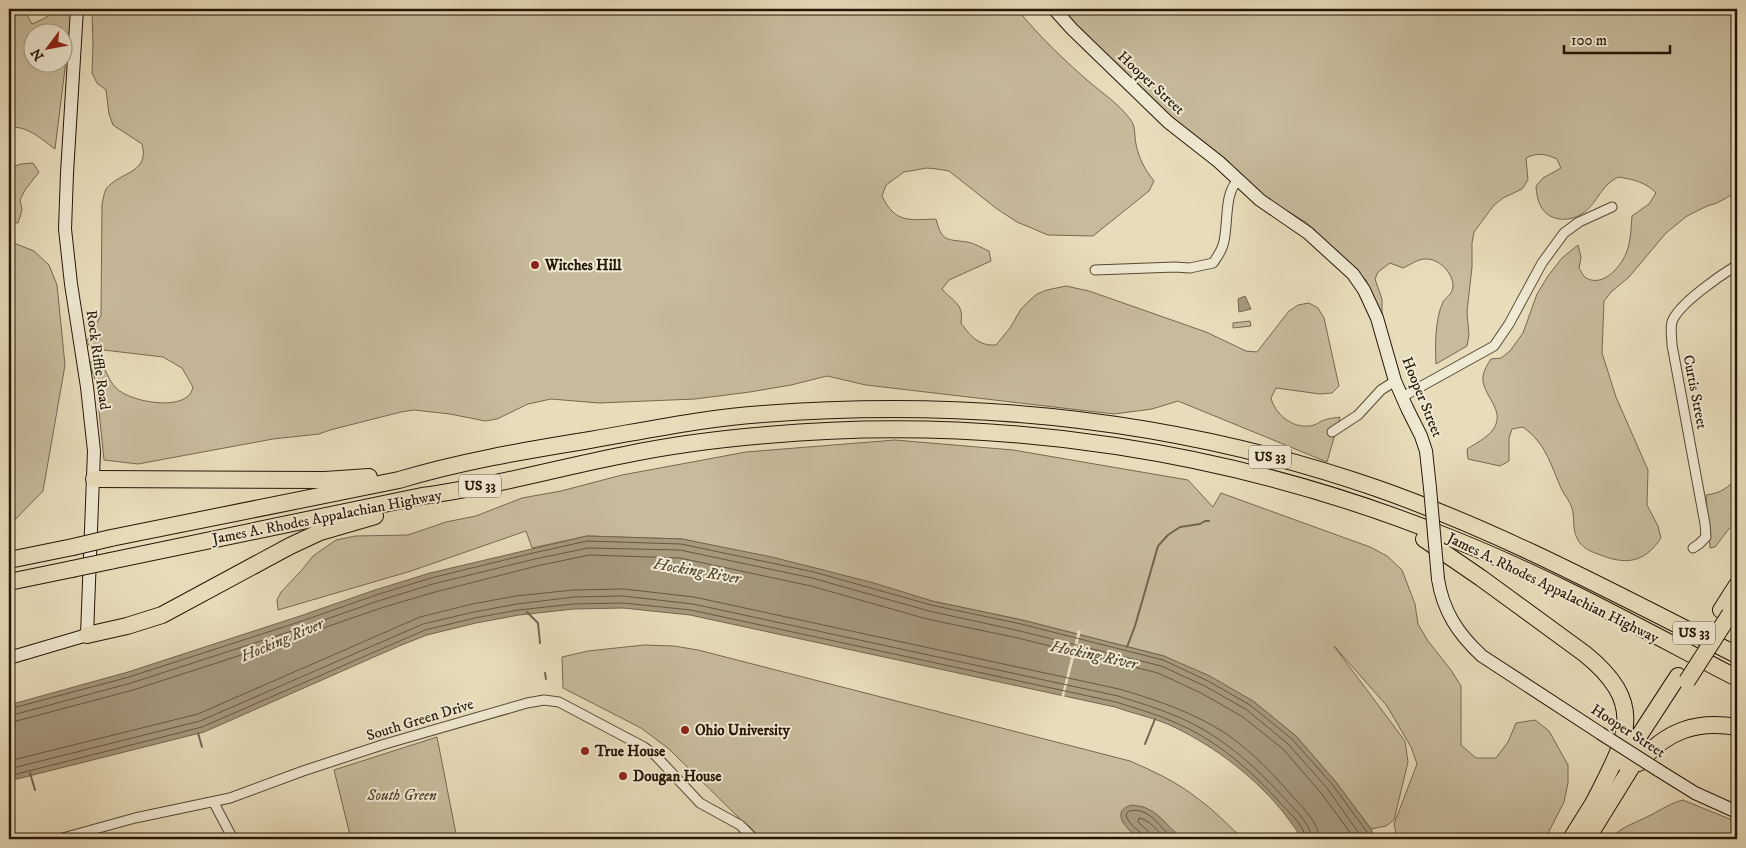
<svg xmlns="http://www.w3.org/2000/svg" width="1746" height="848" font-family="'IM FELL DW Pica',serif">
	<rect width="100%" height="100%" fill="#e8ddbb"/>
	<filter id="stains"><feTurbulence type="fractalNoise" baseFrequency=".004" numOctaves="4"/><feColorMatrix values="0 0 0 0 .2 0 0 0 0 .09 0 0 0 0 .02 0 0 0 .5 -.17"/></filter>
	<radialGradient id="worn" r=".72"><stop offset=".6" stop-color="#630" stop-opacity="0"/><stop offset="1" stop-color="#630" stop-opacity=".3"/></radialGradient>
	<g fill="#c7bb9c" stroke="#766852" fill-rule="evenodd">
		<path d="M 9,9 L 27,9 L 27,15 L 32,24 L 43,19 L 58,9 L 72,12 L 55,149 C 40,138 28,126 9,127 ZM 32,32 L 62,32 L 62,62 L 32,62 Z"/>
		<path d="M 92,9 L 1017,9 C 1038,35 1062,58 1087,80 C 1102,93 1118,103 1130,119 C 1136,126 1134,135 1136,144 C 1139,159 1145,170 1154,181 L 1149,191 L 1093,236 L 1048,235 L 1017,222 L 997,209 L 949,171 L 937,169 L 927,168 L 904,172 L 886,185 L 882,196 C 895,223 908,220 936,219 C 942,242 946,239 967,242 C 974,243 982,248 989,251 L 991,261 L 949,280 L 942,289 C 953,302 964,303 961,323 C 971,337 979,346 996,345 L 1010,328 L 1021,309 L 1029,301 L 1037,294 L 1047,290 L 1066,286 L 1089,291 L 1206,332 L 1246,351 L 1257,352 L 1289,311 L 1298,305 L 1309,303 L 1318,308 L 1324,318 L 1339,386 L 1332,393 L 1320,394 L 1276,388 L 1271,398 C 1275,414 1292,428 1309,426 C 1316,426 1321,420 1328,419 C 1331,418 1336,418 1340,417 L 1327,462 L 1178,401 L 1152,409 L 1114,414 L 866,385 L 827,376 L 791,385 L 750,392 L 695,399 L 599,403 L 551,399 L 528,404 L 497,419 L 485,421 L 450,414 L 414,410 L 401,412 L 330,430 L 319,434 L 273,439 L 138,464 L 104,460 L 96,382 L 89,363 L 99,357 C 105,367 108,380 116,388 C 129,401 172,409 187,397 C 190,395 192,391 193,387 L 182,368 L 163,357 L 95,349 L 86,343 L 101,315 L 102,204 C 103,200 104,193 106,189 C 120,171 150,174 142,144 L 113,125 L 109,114 L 106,90 L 97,83 L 92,73 L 93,46 Z"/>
		<path d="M 1060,9 L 1737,9 L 1737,192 L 1717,203 L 1707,206 L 1687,216 L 1666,233 L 1629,277 L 1611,292 L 1604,301 L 1602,353 L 1616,397 L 1648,470 L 1647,505 L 1658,526 L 1661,538 C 1644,564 1624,565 1598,554 C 1589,551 1581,547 1577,538 C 1572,529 1575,518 1572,508 C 1570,501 1564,495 1561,488 C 1554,472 1548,453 1537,440 C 1533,435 1528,431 1523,427 L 1512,429 L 1509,438 L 1509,461 L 1500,466 L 1468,459 L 1467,449 C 1475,444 1486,438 1492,431 C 1507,412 1485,398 1483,381 C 1482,373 1487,365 1491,359 L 1501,358 L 1510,351 L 1523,333 L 1537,294 L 1548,276 L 1562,258 L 1578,245 L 1581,257 L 1579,268 C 1581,271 1583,276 1586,278 C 1604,288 1622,265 1627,251 C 1631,239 1631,228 1632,216 L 1649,204 L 1656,193 C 1646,182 1632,179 1618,177 C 1615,179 1611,181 1608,184 C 1595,197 1593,211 1573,218 C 1565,220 1558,220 1550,216 C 1539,209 1537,199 1536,186 L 1543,178 L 1561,168 L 1557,159 C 1545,154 1538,152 1526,158 L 1528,180 L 1522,189 L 1503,198 L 1494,205 L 1474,232 L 1472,243 L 1472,267 L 1467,312 L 1469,335 L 1467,346 L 1436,364 C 1435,346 1435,319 1443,302 C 1447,296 1452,295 1453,286 C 1453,272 1438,258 1425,259 C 1418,259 1410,265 1403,268 L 1390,263 L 1378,272 L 1375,279 L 1382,299 L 1382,318 L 1366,280 L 1307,223 L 1261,195 L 1227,160 L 1145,96 Z"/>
		<polygon points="33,163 39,172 25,190 20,200 22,210 18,223 9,222 9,168 21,164"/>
		<polygon points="9,241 34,251 49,265 57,285 65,365 43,491 9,526"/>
		<polygon points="1250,321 1251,326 1233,328 1233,323"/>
		<polygon points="895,440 1013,450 1188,480 1213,507 1221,493 1370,547 1387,556 1402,570 1415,604 1418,624 1428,641 1451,670 1461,686 1461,745 1476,758 1496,758 1508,742 1516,723 1535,720 1549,731 1568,765 1568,783 1564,802 1545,839 1397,839 1394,824 1417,764 1411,747 1387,706 1334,646 1405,741 1408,762 1394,820 1386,826 1371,829 1335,781 1296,736 1253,701 1164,656 1022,620 932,601 815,568 682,539 587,536 532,548 526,531 411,571 278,610 277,600 281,592 301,571 313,556 336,540 355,536 408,535 446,522 476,516 522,498 561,491 622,475 746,452"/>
		<path d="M 1737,476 L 1737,522 L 1728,530 L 1715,547 L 1710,548 L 1706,495 C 1721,493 1729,488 1737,476 Z"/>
		<path d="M 644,645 L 674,646 L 698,650 L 1130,761 C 1153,771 1177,782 1197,798 C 1214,810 1228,825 1243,839 L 760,839 L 750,827 L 741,820 L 669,749 L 641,728 L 563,688 L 562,657 L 588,651 Z"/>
		<polygon points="437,737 457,839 351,839 334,770"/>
		<path d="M 1683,800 L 1737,822 L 1737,839 L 1609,839 C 1623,826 1635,823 1651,815 C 1662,809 1671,803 1683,800 Z"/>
	</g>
	<g fill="#a6997e" stroke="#72654e">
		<polygon points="1245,296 1251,309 1239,312 1238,299"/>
		<path d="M 587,536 L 682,539 L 772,557 L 874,583 L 932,601 L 1022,620 L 1164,656 L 1210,676 L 1253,701 L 1296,736 L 1335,781 L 1371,829 L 1376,839 L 1302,839 C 1273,791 1224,751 1174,727 C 1156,718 1134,714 1115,707 L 690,615 L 623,608 L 574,609 L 519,615 L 476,623 L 427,635 L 399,646 L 204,732 L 9,781 L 9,705 L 128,672 L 300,616 L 375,590 L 430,573 Z"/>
		<path d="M 1132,805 C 1137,806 1143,806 1148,809 C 1164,816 1170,833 1187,839 C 1175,839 1153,842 1143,839 C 1130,835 1107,811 1132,805 Z"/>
	</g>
	<polygon fill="#e8ddbb" points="1078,630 1081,631 1065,692 1064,699 1061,698"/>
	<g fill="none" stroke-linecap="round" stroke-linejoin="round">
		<g stroke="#665842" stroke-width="1">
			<polyline points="9,709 129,677 302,621 376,595 431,578 533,553 587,541 681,544 814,572 931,605 1021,624 1163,660 1208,681 1250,705 1292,739 1332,784 1367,832 1370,839"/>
			<polyline points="9,716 131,683 304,627 378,601 433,584 535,559 588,548 680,550 812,578 929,611 1020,631 1161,666 1205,686 1247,710 1288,744 1327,788 1363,839"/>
			<polyline points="9,723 133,690 306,634 381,608 435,592 537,566 589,555 680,558 811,586 927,619 1018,638 1158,673 1201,693 1243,717 1283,749 1321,793 1355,839"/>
			<path d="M 9,761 L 198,714 L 420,617 L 472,604 L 516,596 L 573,590 L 624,589 L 694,597 L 1119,689 C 1157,700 1195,713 1228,735 C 1253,753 1274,775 1294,798 C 1304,809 1319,823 1319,839"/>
			<path d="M 9,769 L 200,721 L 423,624 L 474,612 L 517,604 L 574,597 L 623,596 L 693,604 L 1118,696 C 1137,702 1157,708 1176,716 C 1220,734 1256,767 1287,801 C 1297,812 1311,825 1312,839"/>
			<path d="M 9,776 L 202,727 L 425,630 L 475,618 L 518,610 L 574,604 L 623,603 L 691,610 L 1116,702 C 1135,708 1156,714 1174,722 C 1217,740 1252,771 1282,805 C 1291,814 1304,826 1306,839"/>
			<path d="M 1144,839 L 1143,834 C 1136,830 1127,822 1126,814 L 1129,811 C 1150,806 1160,829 1174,839"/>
			<path d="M 1151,839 L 1148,831 L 1138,822 L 1139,818 C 1150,820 1158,831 1165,839"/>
		</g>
		<g stroke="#72654e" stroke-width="2">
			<polyline points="527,612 538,623 540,643"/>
			<polyline points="1127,647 1135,626 1158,546 1168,535 1180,527 1200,524 1205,521 1209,521"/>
			<polyline points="545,673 546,679"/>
			<polyline points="198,733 202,747"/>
			<polyline points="1145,744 1155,719"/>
			<polyline points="30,773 35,790"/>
		</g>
		<defs>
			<g id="street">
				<path d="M 1095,270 L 1175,267 L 1190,268 L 1213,263 C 1217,257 1221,252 1223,245 C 1229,227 1223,191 1239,180"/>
				<polyline points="1402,397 1494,346 1509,324 1542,263 1564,233 1579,222 1612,207"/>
				<polyline points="1332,432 1358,415 1381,390 1395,381"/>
				<path d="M 1693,548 L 1699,544 L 1706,537 L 1705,524 L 1672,345 C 1672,338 1670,329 1672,322 C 1678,304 1721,275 1737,265"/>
				<polyline points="214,803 233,839"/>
				<polyline points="59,839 135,818 230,798 303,771 385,744 527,703 544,700 559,702 644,747 656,756 700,803 740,825 754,839"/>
			</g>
			<g id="secondary">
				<polyline points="1054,9 1072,29 1168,122 1219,162 1260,200 1308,233 1353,274 1364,290 1377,318 1395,381 1407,408 1421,436 1426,451 1430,488"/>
				<path d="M 1438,579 C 1443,611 1458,634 1482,656 L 1600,733"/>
				<polyline points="9,658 87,635 94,451 87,387 71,284 65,229 67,173 77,9"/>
				<polyline points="1658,770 1695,793 1737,812"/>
			</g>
			<g id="highway">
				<polyline points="94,479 325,480 369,477"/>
				<path d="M 111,538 L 399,480 C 459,462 522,451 584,441 C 643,431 703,418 763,414 C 971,398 1179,420 1376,488 C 1502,532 1618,595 1737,655"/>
				<path d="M 1424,539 L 1481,578 L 1585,654 C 1649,706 1625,740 1594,802"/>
				<polyline points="9,560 73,547"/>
				<path d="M 110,561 L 422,496 C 491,487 557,468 624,455 C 671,445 719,439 767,435 C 1000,414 1237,451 1453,539 C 1551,578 1644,630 1737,678"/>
				<polyline points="9,582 72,569"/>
				<polyline points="1721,610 1737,585"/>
				<polyline points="87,635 127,626 162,615 290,546 320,532 375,516"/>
				<polyline points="1622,762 1678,676"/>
				<path d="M 1639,763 C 1666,731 1696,720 1737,727"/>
				<polyline points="1571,839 1599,794"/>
				<polyline points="1587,839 1642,750"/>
			</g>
		</defs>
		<use href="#street" stroke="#564834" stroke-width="11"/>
		<use href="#secondary" stroke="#251607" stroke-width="14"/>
		<use href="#highway" stroke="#251607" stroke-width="18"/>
		<use href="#street" stroke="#f0e9d3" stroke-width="9"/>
		<use href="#secondary" stroke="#f0e9d3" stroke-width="12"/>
		<use href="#highway" stroke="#e8ddbb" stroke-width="16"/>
		<defs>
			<g id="secondary-bridge">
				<polyline points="1430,488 1438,579"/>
				<polyline points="1600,733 1658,770"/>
			</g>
			<g id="highway-bridge">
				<polyline points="73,547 111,538"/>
				<polyline points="72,569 110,561"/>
				<polyline points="1687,681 1730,614"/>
			</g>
		</defs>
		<use href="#secondary-bridge" stroke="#251607" stroke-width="14" stroke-linecap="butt"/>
		<use href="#highway-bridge" stroke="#251607" stroke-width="18" stroke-linecap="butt"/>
		<use href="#secondary-bridge" stroke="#f0e9d3" stroke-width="12"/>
		<use href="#highway-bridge" stroke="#e8ddbb" stroke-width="16"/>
	</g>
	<g fill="#8f2418" stroke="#f0e9d3" stroke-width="2">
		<circle cx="535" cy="265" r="5"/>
		<circle cx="685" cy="730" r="5"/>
		<circle cx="585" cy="751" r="5"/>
		<circle cx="623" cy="776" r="5"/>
	</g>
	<g text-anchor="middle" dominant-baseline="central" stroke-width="4" stroke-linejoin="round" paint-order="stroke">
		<g fill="#f0e9d3" stroke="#625544" stroke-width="1">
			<rect x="1249" y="445.5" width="42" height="23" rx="4"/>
			<rect x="459" y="474.5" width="42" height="23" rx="4"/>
			<rect x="1673" y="621.5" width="42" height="23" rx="4"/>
		</g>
		<g font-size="14" font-weight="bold" fill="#251607">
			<text x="1270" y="457">US 33</text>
			<text x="480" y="486">US 33</text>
			<text x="1694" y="633">US 33</text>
		</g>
		<g font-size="15" fill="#251607" stroke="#f0e9d3">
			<text transform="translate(1151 83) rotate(43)">Hooper Street</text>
			<text transform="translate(98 360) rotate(82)">Rock Riffle Road</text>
			<text transform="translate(1695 392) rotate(79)">Curtis Street</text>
			<text transform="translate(1422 397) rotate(68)">Hooper Street</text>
			<text transform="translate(327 517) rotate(-11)">James A. Rhodes Appalachian Highway</text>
			<text transform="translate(1553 588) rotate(26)">James A. Rhodes Appalachian Highway</text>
			<text transform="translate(420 720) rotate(-17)">South Green Drive</text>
			<text transform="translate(1628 731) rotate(33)">Hooper Street</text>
		</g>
		<g font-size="15" font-weight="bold" fill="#251607" stroke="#f0e9d3" text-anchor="start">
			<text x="545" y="265">Witches Hill</text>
			<text x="695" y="730">Ohio University</text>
			<text x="595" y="751">True House</text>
			<text x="633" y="776">Dougan House</text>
		</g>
		<g font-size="15" font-style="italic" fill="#564834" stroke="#f0e9d3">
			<text x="402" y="795">South Green</text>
		</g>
		<g font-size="16" font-style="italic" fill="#594a37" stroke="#f0e9d3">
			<text transform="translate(697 571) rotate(10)">Hocking River</text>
			<text transform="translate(282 640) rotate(-23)">Hocking River</text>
			<text transform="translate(1094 655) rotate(12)">Hocking River</text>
		</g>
	</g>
	<rect width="1746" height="848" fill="none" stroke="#e8ddbb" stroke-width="30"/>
	<rect x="10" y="10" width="1726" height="828" fill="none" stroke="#251607" stroke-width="2.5"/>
	<rect x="15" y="15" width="1716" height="818" fill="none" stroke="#251607"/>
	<g transform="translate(48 48) rotate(238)"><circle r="24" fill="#f0e9d3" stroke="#9f9581"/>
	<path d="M0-4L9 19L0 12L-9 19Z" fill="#8f2418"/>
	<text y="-8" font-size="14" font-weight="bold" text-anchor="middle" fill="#251607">N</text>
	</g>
	<path d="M1564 45v8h106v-8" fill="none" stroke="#251607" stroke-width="2.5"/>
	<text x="1571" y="45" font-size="15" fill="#251607" stroke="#f0e9d3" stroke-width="4" paint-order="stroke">100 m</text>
	<rect width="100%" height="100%" filter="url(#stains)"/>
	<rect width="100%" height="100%" fill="url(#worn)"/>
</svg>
